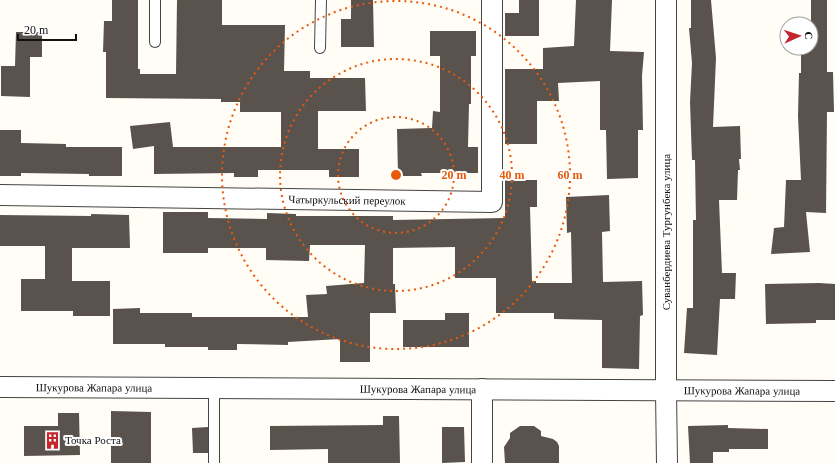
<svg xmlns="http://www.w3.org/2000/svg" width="835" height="463" font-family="Georgia,serif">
	<rect width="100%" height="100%" fill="#fffdf5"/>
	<g fill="#5a524d">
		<polygon points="112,0 138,0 138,69 140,69 140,74 176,74 177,0 222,0 222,25 285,25 284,71 310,71 310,78 365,78 366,111 318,111 318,149 359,149 359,177 329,177 329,170 258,170 258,177 234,177 234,173 154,174 154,146 133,149 130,126 170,122 173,147 281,147 281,112 240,112 240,102 221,102 221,99 106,98 106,52 103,52 104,21 112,21"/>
		<polygon points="351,0 373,0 374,47 341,47 341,19 351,19"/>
		<polygon points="519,0 539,0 539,36 505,36 505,13 519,13"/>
		<polygon points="576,0 612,0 610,51 644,52 642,76 643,130 638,130 638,178 607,179 606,130 600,130 600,81 558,83 559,101 537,101 537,144 505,144 505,69 543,69 543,48 574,46"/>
		<polygon points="691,0 711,0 716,58 713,127 740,126 741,159 739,159 740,170 738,170 737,200 719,200 722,273 736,273 735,299 720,299 717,355 684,353 687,308 693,308 693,220 696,220 695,160 692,160 690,102 692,63 689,28 691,28"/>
		<polygon points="811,0 827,0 827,72 833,72 834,112 827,112 826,213 806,212 810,252 771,254 774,228 784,227 786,180 801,180 798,116 799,73 801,73 801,48 811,48"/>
		<polygon points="430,31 476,31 476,56 471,56 471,104 469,104 468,147 478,147 478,173 421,173 422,176 398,176 397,129 432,128 433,111 440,112 440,56 430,56"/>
		<polygon points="16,32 42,32 42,57 30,57 30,97 1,96 1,66 15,66"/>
		<polygon points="0,130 21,130 21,143 66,144 66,147 122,147 122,176 89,176 89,174 21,173 21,176 0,176"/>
		<polygon points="505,180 537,180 537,207 530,207 532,281 536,281 536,283 572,283 571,232 567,233 566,197 609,195 610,231 602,232 603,282 642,281 643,315 640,316 639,369 602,368 602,320 554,319 554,313 496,313 496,278 455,278 455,247 393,248 393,284 395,284 396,313 370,313 370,362 340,362 340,339 288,342 288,345 237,344 237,350 208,350 208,347 165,347 165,344 113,344 113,309 140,308 140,313 192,313 192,317 308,317 306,295 327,294 326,286 364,283 365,245 310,245 309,261 266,260 266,248 208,248 208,253 163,253 163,212 208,212 208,218 267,219 267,213 296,214 296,216 393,216 393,220 505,218"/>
		<polygon points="91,214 129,215 130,248 72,248 72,281 110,281 110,316 73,316 73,311 21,311 21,279 45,279 45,246 0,246 0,215 91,216"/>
		<polygon points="819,283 835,284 835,320 816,320 816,323 766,324 765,284"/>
		<polygon points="445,313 469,313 469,347 403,347 403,320 445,320"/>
		<polygon points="111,411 151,412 151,463 111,463"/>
		<polygon points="58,413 79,413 80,455 24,456 24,426 58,426"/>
		<polygon points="383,416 399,416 400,463 328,463 328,449 270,450 270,426 383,425"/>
		<polygon points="728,425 728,428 768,429 768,449 729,449 729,452 713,452 713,463 690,463 688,426"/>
		<polygon points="520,426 534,426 541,431 541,436 553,439 557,442 559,446 559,463 505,463 504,447 510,438 510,433"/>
		<polygon points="208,427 208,453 193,453 192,428"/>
		<polygon points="442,427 464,427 465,462 442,463"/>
	</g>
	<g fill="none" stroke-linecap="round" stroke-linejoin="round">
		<defs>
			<g id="lane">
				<polyline points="155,42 155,0"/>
				<polyline points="320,48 321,0"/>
				<polyline points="214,463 214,388"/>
			</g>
			<g id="street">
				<polyline points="666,0 666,391 667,463"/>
				<path id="s1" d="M 0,195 L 492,202 L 492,0"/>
				<path id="s2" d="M 0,387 L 835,391"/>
				<polyline points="482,463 482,389"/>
			</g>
		</defs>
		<use href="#lane" stroke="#444" stroke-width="12"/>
		<use href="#street" stroke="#444" stroke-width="22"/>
		<use href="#lane" stroke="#fff" stroke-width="10"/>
		<use href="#street" stroke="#fff" stroke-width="20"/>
	</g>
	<g fill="none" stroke="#e8590c" stroke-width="2" stroke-dasharray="2 4">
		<circle cx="396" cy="175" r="58"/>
		<circle cx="396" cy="175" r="116"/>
		<circle cx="396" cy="175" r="174"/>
	</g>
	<defs>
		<symbol id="building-bare" viewBox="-9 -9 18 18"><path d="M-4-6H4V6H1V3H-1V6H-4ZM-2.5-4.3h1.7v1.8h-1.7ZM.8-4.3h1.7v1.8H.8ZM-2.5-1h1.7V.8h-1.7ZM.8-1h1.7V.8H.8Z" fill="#c4262e" stroke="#fff" stroke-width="2.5" paint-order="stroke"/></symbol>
	</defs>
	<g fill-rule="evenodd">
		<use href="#building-bare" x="40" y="428" width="25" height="25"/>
	</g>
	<g text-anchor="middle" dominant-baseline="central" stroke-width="4" stroke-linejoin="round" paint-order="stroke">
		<g font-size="11" fill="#111" stroke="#fff">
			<text stroke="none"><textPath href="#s1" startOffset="347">Чатыркульский переулок</textPath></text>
			<text transform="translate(666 232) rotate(-90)">Суванбердиева Тургунбека улица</text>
			<text stroke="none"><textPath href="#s2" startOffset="94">Шукурова Жапара улица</textPath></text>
			<text stroke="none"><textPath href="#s2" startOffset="418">Шукурова Жапара улица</textPath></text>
			<text stroke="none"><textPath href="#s2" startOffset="742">Шукурова Жапара улица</textPath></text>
		</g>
		<g font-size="11" fill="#111" stroke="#fff" text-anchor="start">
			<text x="65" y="440">Точка Роста</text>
		</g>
	</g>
	<circle cx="396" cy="175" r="6" fill="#e8590c" stroke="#fff" stroke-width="2"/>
	<g font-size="12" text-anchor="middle" font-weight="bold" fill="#e8590c" stroke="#fff" stroke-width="4" stroke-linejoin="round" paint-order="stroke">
		<text x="454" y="179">20 m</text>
		<text x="512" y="179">40 m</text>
		<text x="570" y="179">60 m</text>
	</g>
	<g transform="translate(799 36) rotate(87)"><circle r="19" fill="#ffffff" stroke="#a0a0a0"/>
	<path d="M0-3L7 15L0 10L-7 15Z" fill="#c4262e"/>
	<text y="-6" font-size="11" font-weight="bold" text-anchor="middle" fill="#111111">С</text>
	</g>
	<path d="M18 34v6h58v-6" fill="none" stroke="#111111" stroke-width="2"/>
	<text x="24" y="34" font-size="12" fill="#111111" stroke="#ffffff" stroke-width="3" paint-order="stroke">20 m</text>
</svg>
